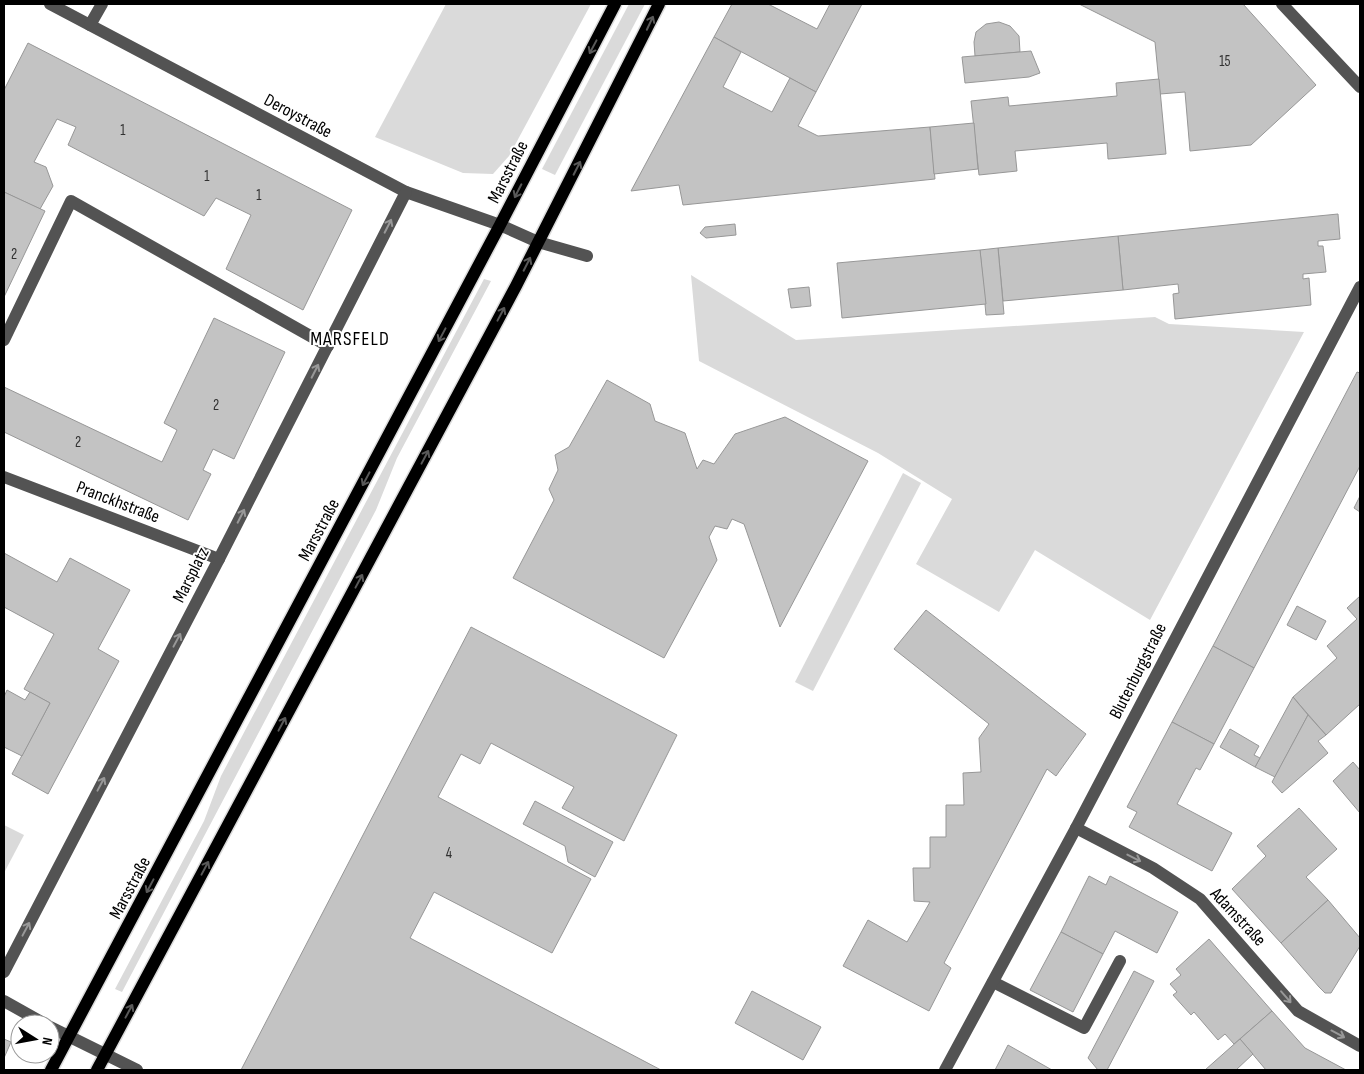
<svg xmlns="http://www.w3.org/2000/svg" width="1364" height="1074" font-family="'Sofia Sans Condensed',sans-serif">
	<rect width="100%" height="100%" fill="#fff"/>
	<g fill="#dadada">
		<polygon points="446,4 591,4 509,156 493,174 463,173 375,137"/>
		<polygon points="629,4 645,4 555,175 542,169"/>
		<polygon points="691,275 796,340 1155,317 1169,324 1304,332 1150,620 1035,550 999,612 916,564 952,499 878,453 699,361"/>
		<polygon points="484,279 491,281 397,458 376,510 122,992 115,989 204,821 221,776"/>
		<polygon points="903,473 921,483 813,691 795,682"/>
		<polygon points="4,825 24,835 4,873"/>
	</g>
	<g fill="#c3c3c3" stroke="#979797">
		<polygon points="732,4 768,4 817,29 830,4 862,4 816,92 714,37"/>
		<polygon points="1079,4 1243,4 1316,85 1251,145 1190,151 1185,92 1160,94 1155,42"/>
		<polygon points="999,22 1010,26 1019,36 1020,52 975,56 974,42 976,32 986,24"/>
		<polygon points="714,37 741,52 723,87 772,112 790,78 816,92 798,126 818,136 930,127 935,179 683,205 679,185 631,191"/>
		<polygon points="28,43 352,210 303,310 226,269 251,215 216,198 204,216 68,145 76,127 57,119 34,162 46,167 53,186 40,209 4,192 4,90"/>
		<polygon points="1031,51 1040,73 1029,77 965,83 962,57"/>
		<polygon points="1159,79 1166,154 1108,159 1107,143 1015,151 1017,171 979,175 971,101 1008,97 1009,106 1117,96 1116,83"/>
		<polygon points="974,123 978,169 934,174 930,127"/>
		<polygon points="4,192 45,211 4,297"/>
		<polygon points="1338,214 1340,239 1318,241 1318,246 1323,246 1326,272 1303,274 1303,279 1309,278 1311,305 1175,319 1173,294 1179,293 1178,284 1123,290 1118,236"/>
		<polygon points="735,224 736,235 706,238 700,233 705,227"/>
		<polygon points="1118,236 1123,290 1003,301 998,248"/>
		<polygon points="998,248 1004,314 986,315 980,250"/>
		<polygon points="980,250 986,304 842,318 837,263"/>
		<polygon points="809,287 811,306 791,308 788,289"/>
		<polygon points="214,318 285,352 234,459 213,449 203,470 211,474 188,520 4,432 4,387 162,462 177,430 164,423"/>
		<polygon points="1357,372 1360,373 1360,466 1254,668 1213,646"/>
		<polygon points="607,380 650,404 655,421 685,433 697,469 703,460 714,464 735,434 785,417 868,461 780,627 744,524 732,519 727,529 715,526 709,537 717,560 664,658 513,578 554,500 549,489 558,470 555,455 569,447"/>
		<polygon points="1360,496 1360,512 1354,508"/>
		<polygon points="4,553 57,582 70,558 130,590 98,649 119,661 48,794 12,774 50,703 24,689 54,634 4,607"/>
		<polygon points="1360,596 1360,704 1326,735 1293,697 1337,658 1327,646 1357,619 1347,608"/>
		<polygon points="1297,606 1326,621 1316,640 1287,625"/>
		<polygon points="926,610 1086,734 1056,776 1047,769 944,963 951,968 929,1011 843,966 868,920 907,942 930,902 914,901 913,868 930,868 930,837 946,837 946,805 964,805 963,773 981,772 979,738 989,724 894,649"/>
		<polygon points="471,627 677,735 624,841 562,808 574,787 491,743 480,764 461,754 438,797 591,879 552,953 434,892 410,938 661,1070 241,1070"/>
		<polygon points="1213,646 1254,668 1214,744 1172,722"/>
		<polygon points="7,690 25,700 30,692 50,703 22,756 4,747 4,697"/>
		<polygon points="1293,697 1308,715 1275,777 1255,767"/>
		<polygon points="1308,715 1326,735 1318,741 1328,753 1282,793 1272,782"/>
		<polygon points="1172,722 1214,744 1200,770 1196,768 1177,804 1232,833 1212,871 1129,827 1137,812 1127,807"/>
		<polygon points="1230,729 1259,746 1254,755 1260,758 1255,767 1220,747"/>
		<polygon points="1353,762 1360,770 1360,813 1333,781"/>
		<polygon points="535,801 613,842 595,877 568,862 565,846 523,824"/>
		<polygon points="1299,808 1337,849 1306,877 1328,900 1281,943 1232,889 1266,856 1257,846"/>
		<polygon points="1089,876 1106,885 1110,876 1178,912 1157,953 1115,931 1103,954 1061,932"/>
		<polygon points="1328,900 1360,938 1360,946 1331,993 1325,993 1319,987 1281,943"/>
		<polygon points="1061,932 1103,954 1073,1012 1030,990"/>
		<polygon points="1209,939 1272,1011 1234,1044 1225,1034 1218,1040 1194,1012 1191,1015 1173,995 1177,992 1170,984 1181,975 1176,969"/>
		<polygon points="1134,971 1154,981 1107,1070 1098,1070 1088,1058"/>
		<polygon points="752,991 821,1027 803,1060 735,1023"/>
		<polygon points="1272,1011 1305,1048 1346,1070 1266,1070 1240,1039"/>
		<polygon points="4,1039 11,1042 4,1058"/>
		<polygon points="1240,1039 1253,1054 1236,1070 1205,1070"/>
		<polygon points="1008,1045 1052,1070 995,1070"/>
	</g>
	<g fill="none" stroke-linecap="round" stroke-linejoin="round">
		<defs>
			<g id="major">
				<polyline points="51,1070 500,225 615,4"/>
				<polyline points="97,1070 516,286 659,4"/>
			</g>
		</defs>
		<use href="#major" stroke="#dbdbdb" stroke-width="15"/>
		<g stroke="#535353" stroke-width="12">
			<polyline points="50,4 406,192 500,225 538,242 587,256"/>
			<polyline points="1282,4 1360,87"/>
			<polyline points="90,25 102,4"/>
			<polyline points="4,340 71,201 328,346"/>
			<polyline points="4,477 219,559"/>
			<polyline points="1076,828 1153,868 1200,899 1298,1011 1360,1046"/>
			<polyline points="4,972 219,559 406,192"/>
			<polyline points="993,982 1084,1028 1120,961"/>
			<polyline points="4,1001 45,1024"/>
			<polyline points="50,1027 137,1070"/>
			<polyline points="945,1070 1076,828 1360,287"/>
		</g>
		<use href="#major" stroke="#000" stroke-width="12"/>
	</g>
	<defs><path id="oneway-shaft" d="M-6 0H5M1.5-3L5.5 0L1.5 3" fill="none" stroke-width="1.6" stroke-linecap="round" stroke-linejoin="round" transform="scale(1.25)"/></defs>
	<g stroke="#595959">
		<use href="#oneway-shaft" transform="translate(650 23) rotate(-65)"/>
		<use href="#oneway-shaft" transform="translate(593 47) rotate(118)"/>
		<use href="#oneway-shaft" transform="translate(577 168) rotate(-63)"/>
		<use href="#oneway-shaft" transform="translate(518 191) rotate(117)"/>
		<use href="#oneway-shaft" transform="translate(527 264) rotate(-63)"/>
		<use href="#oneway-shaft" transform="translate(501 314) rotate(-62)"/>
		<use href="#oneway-shaft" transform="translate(442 335) rotate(118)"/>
		<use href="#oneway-shaft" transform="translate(425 457) rotate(-62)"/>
		<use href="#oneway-shaft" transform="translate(366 479) rotate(118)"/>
		<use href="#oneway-shaft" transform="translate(359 581) rotate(-62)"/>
		<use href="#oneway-shaft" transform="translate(282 724) rotate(-62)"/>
		<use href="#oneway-shaft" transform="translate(205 868) rotate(-62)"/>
		<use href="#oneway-shaft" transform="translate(150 886) rotate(118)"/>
		<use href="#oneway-shaft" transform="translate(129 1011) rotate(-62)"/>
	</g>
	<g stroke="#989898">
		<use href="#oneway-shaft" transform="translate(388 226) rotate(-63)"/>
		<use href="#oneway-shaft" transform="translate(315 371) rotate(-63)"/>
		<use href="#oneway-shaft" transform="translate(241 516) rotate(-63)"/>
		<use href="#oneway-shaft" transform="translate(177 640) rotate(-62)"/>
		<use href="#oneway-shaft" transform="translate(101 784) rotate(-62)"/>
		<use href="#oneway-shaft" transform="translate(1134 858) rotate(27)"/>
		<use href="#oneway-shaft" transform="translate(26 929) rotate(-62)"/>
		<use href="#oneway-shaft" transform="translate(1286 997) rotate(49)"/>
		<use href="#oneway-shaft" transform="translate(1338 1034) rotate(28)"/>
	</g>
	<g text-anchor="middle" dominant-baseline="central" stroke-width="4" stroke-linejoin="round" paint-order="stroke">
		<g font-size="15" fill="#313131">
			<text x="1225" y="61">15</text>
			<text x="123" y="130">1</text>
			<text x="207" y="176">1</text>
			<text x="259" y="195">1</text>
			<text x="14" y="254">2</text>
			<text x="216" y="405">2</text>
			<text x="78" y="442">2</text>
			<text x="449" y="853">4</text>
		</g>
		<g font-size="18" fill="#000" stroke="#fff">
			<text transform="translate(298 116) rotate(28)">Deroystraße</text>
			<text transform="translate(508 172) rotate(-63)">Marsstraße</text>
			<text transform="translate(118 502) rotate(21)">Pranckhstraße</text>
			<text transform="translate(319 530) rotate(-62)">Marsstraße</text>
			<text transform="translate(191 575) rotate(-63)">Marsplatz</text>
			<text transform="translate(1138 671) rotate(-63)">Blutenburgstraße</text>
			<text transform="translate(130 888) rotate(-62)">Marsstraße</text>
			<text transform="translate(1238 917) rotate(47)">Adamstraße</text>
		</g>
		<g font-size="20" letter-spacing="1" fill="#000" stroke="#fff">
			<text x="350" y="339">MARSFELD</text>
		</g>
	</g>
	<rect width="1364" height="1074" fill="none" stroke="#000000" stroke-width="10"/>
	<g transform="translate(35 1039) rotate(101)"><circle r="24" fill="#ffffff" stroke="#999999"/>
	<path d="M0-4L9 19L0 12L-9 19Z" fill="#000000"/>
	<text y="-8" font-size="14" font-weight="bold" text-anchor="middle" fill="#000000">N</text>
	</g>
</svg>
